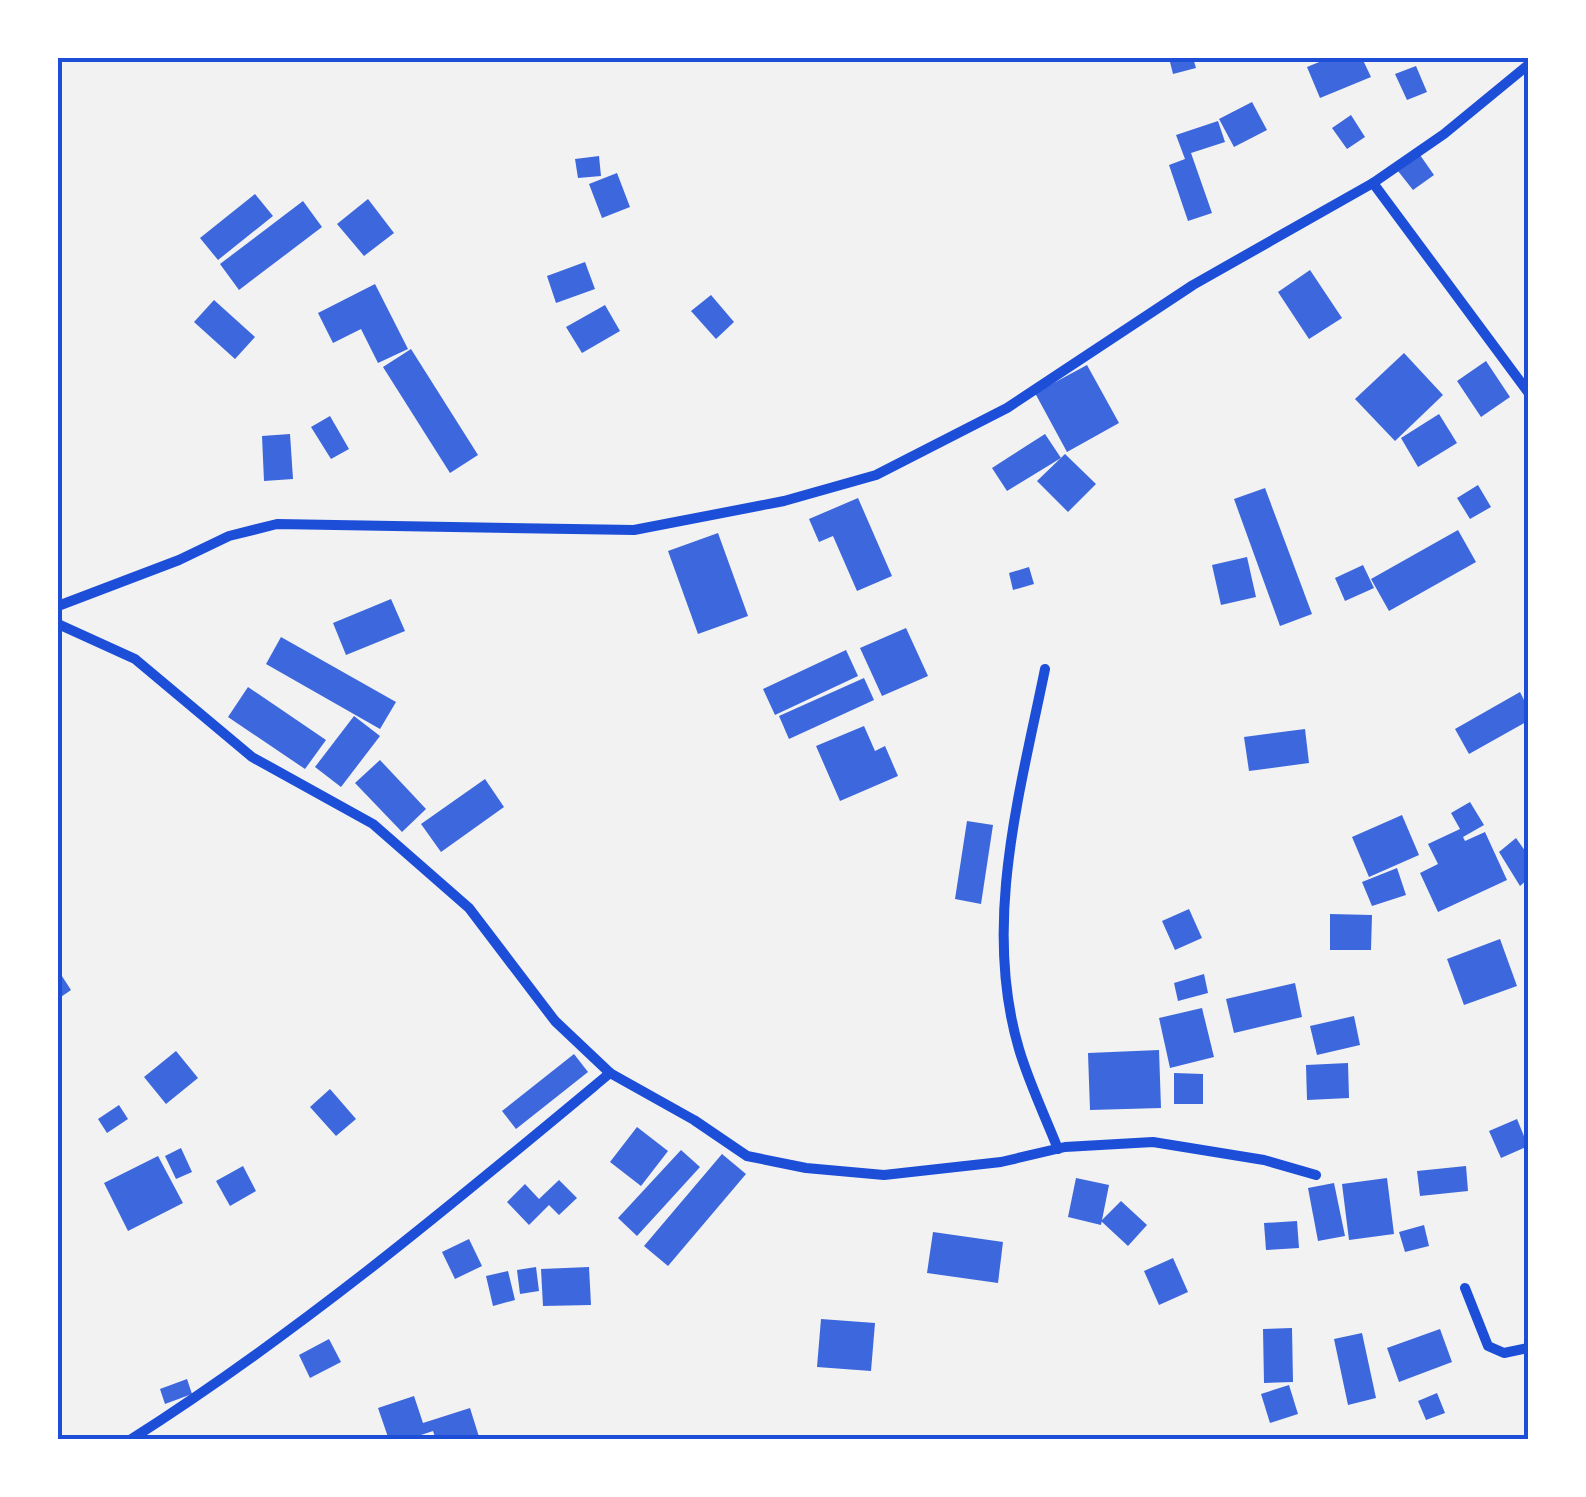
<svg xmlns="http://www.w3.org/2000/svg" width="1586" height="1497" font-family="Roboto,sans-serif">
	<rect width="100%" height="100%" fill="#f2f2f2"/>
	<g fill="#3d67dc">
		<polygon points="1169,58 1193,58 1196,68 1173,74"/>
		<polygon points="1329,58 1362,58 1371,77 1320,98 1307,67"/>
		<polygon points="1416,66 1427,92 1407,100 1395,74"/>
		<polygon points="1252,102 1267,130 1234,147 1219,119"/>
		<polygon points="1351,115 1365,137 1347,149 1332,128"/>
		<polygon points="1218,121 1225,142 1191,153 1212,213 1188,221 1169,165 1185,159 1176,135"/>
		<polygon points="1420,155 1434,175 1413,190 1398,171"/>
		<polygon points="599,156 601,176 578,178 575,159"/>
		<polygon points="617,173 630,207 602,218 589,184"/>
		<polygon points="255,194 273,216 218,260 200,238"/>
		<polygon points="368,199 394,233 364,256 337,224"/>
		<polygon points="303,201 322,227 239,290 220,264"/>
		<polygon points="585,262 595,289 556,303 547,276"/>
		<polygon points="1310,270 1342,318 1309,339 1278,292"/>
		<polygon points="375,284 408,349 378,363 361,329 333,343 318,313"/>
		<polygon points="711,295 734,322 716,339 691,311"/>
		<polygon points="214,300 255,337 235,359 194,322"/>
		<polygon points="605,305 620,331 582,353 566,327"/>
		<polygon points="411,349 478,455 450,473 383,367"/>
		<polygon points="1404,353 1443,395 1395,441 1355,399"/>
		<polygon points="1486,361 1510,397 1481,417 1457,381"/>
		<polygon points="1087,365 1119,423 1067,452 1035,393"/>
		<polygon points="1439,414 1457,443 1418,467 1401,438"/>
		<polygon points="330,416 349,449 331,459 311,427"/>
		<polygon points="290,434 293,479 264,481 262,436"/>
		<polygon points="1045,434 1061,458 1007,491 992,468"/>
		<polygon points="1065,454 1096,484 1068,512 1037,481"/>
		<polygon points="1478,485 1491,507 1470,519 1457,498"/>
		<polygon points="1265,488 1312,614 1280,626 1234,499"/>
		<polygon points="858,498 892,576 857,591 833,536 819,542 809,519"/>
		<polygon points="1458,530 1476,562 1389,611 1371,579"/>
		<polygon points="718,533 748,616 698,634 668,551"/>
		<polygon points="1247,557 1256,597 1221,605 1212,565"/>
		<polygon points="1363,565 1374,588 1345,601 1335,578"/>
		<polygon points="1029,567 1034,584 1013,590 1009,573"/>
		<polygon points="391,599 405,631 346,655 333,623"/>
		<polygon points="906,628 928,676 882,696 860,648"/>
		<polygon points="281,637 396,702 380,729 266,664"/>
		<polygon points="846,650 858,676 775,715 763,689"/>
		<polygon points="864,678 874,700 789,739 779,716"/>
		<polygon points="248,687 326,740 305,769 228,717"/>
		<polygon points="1520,692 1528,708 1528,721 1469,754 1455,729"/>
		<polygon points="354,716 380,736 341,787 315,767"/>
		<polygon points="864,726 875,751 885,746 898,776 840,801 816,746"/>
		<polygon points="1305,729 1309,763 1249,771 1244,737"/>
		<polygon points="380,760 426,809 402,832 355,783"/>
		<polygon points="485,779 504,807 441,852 421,824"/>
		<polygon points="1470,802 1484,825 1463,837 1465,841 1485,832 1507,880 1438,912 1420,873 1438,864 1428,844 1460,829 1451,813"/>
		<polygon points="1402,815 1419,855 1369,877 1352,837"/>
		<polygon points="967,821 993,825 981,904 955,899"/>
		<polygon points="1516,838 1528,855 1528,879 1520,886 1499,852"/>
		<polygon points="1397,868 1406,895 1372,906 1362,882"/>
		<polygon points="1189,909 1202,938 1175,950 1162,921"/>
		<polygon points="1330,914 1372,915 1371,950 1330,950"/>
		<polygon points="1500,939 1517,986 1464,1005 1447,959"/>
		<polygon points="58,970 71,990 58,999"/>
		<polygon points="1204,974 1208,993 1178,1001 1174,983"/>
		<polygon points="1295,983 1302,1017 1234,1033 1226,999"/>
		<polygon points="1202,1008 1214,1057 1170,1068 1159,1018"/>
		<polygon points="1354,1016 1360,1045 1317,1055 1310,1026"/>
		<polygon points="1159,1050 1161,1108 1090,1110 1088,1053"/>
		<polygon points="176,1051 198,1078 166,1104 144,1077"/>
		<polygon points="574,1054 588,1072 516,1129 502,1111"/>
		<polygon points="1348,1063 1349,1098 1307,1100 1306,1065"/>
		<polygon points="1174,1073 1203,1074 1203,1104 1174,1104"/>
		<polygon points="330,1089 356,1119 336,1136 310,1107"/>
		<polygon points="119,1105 128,1119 107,1133 98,1119"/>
		<polygon points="1517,1119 1528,1146 1501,1158 1489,1131"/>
		<polygon points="637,1127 668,1151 641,1186 610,1162"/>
		<polygon points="181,1148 192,1172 176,1179 165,1156"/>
		<polygon points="681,1150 700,1167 637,1236 618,1218"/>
		<polygon points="722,1154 746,1174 668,1266 644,1246"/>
		<polygon points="158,1156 183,1203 128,1231 104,1183"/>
		<polygon points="243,1166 256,1191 230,1206 216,1181"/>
		<polygon points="1466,1166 1468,1191 1420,1196 1417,1171"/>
		<polygon points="1076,1178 1109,1185 1101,1225 1068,1217"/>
		<polygon points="1387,1178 1394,1234 1349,1240 1342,1184"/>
		<polygon points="559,1180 577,1198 559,1215 549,1205 529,1225 507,1202 525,1184 539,1199"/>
		<polygon points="1334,1183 1345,1236 1318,1241 1308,1188"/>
		<polygon points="1121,1201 1147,1225 1128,1246 1101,1221"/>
		<polygon points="1297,1221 1299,1248 1266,1250 1264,1223"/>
		<polygon points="1424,1225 1429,1246 1405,1252 1399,1232"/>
		<polygon points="933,1232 1003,1242 998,1283 927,1273"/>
		<polygon points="469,1239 482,1266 455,1279 442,1252"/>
		<polygon points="1173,1258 1188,1292 1159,1305 1144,1271"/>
		<polygon points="536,1267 539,1291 520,1294 517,1270"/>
		<polygon points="589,1267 591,1305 543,1306 541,1269"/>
		<polygon points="508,1271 515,1300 493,1306 486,1276"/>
		<polygon points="821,1319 875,1323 871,1371 817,1367"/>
		<polygon points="1292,1328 1293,1382 1264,1383 1263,1329"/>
		<polygon points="1440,1329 1452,1362 1399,1382 1387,1348"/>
		<polygon points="1362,1333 1376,1398 1348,1405 1334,1339"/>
		<polygon points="329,1339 341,1362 310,1378 299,1355"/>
		<polygon points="187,1379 192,1394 165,1404 160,1389"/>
		<polygon points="1289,1385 1298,1414 1270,1423 1261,1394"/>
		<polygon points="1437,1393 1445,1413 1426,1420 1418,1401"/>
		<polygon points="414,1396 423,1423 470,1408 480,1440 436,1440 433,1431 406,1440 389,1440 378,1408"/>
	</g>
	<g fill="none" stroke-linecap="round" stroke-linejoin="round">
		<g stroke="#1d4ed8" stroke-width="10">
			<polyline points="1373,183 1528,392"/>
			<polyline points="58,606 179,560 229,536 277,524 634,530 784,501 876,475 1007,408 1193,285 1373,183 1444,134 1528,65"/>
			<polyline points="58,624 135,659 252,757 373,824 469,908 555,1021 610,1073 694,1120 747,1156 806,1168 884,1175 1001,1162 1065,1147 1153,1142 1264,1160 1316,1175"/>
			<path d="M 1045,669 C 1020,792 982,924 1019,1049 C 1029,1083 1045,1116 1058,1149"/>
			<polyline points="1465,1288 1488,1346 1504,1353 1528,1348"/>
			<path d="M 130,1440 C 300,1332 456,1201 610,1073"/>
		</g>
	</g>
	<rect width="1586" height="1497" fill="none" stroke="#ffffff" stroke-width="120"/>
	<rect x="60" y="60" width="1466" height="1377" fill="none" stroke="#1d4ed8" stroke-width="4"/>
</svg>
